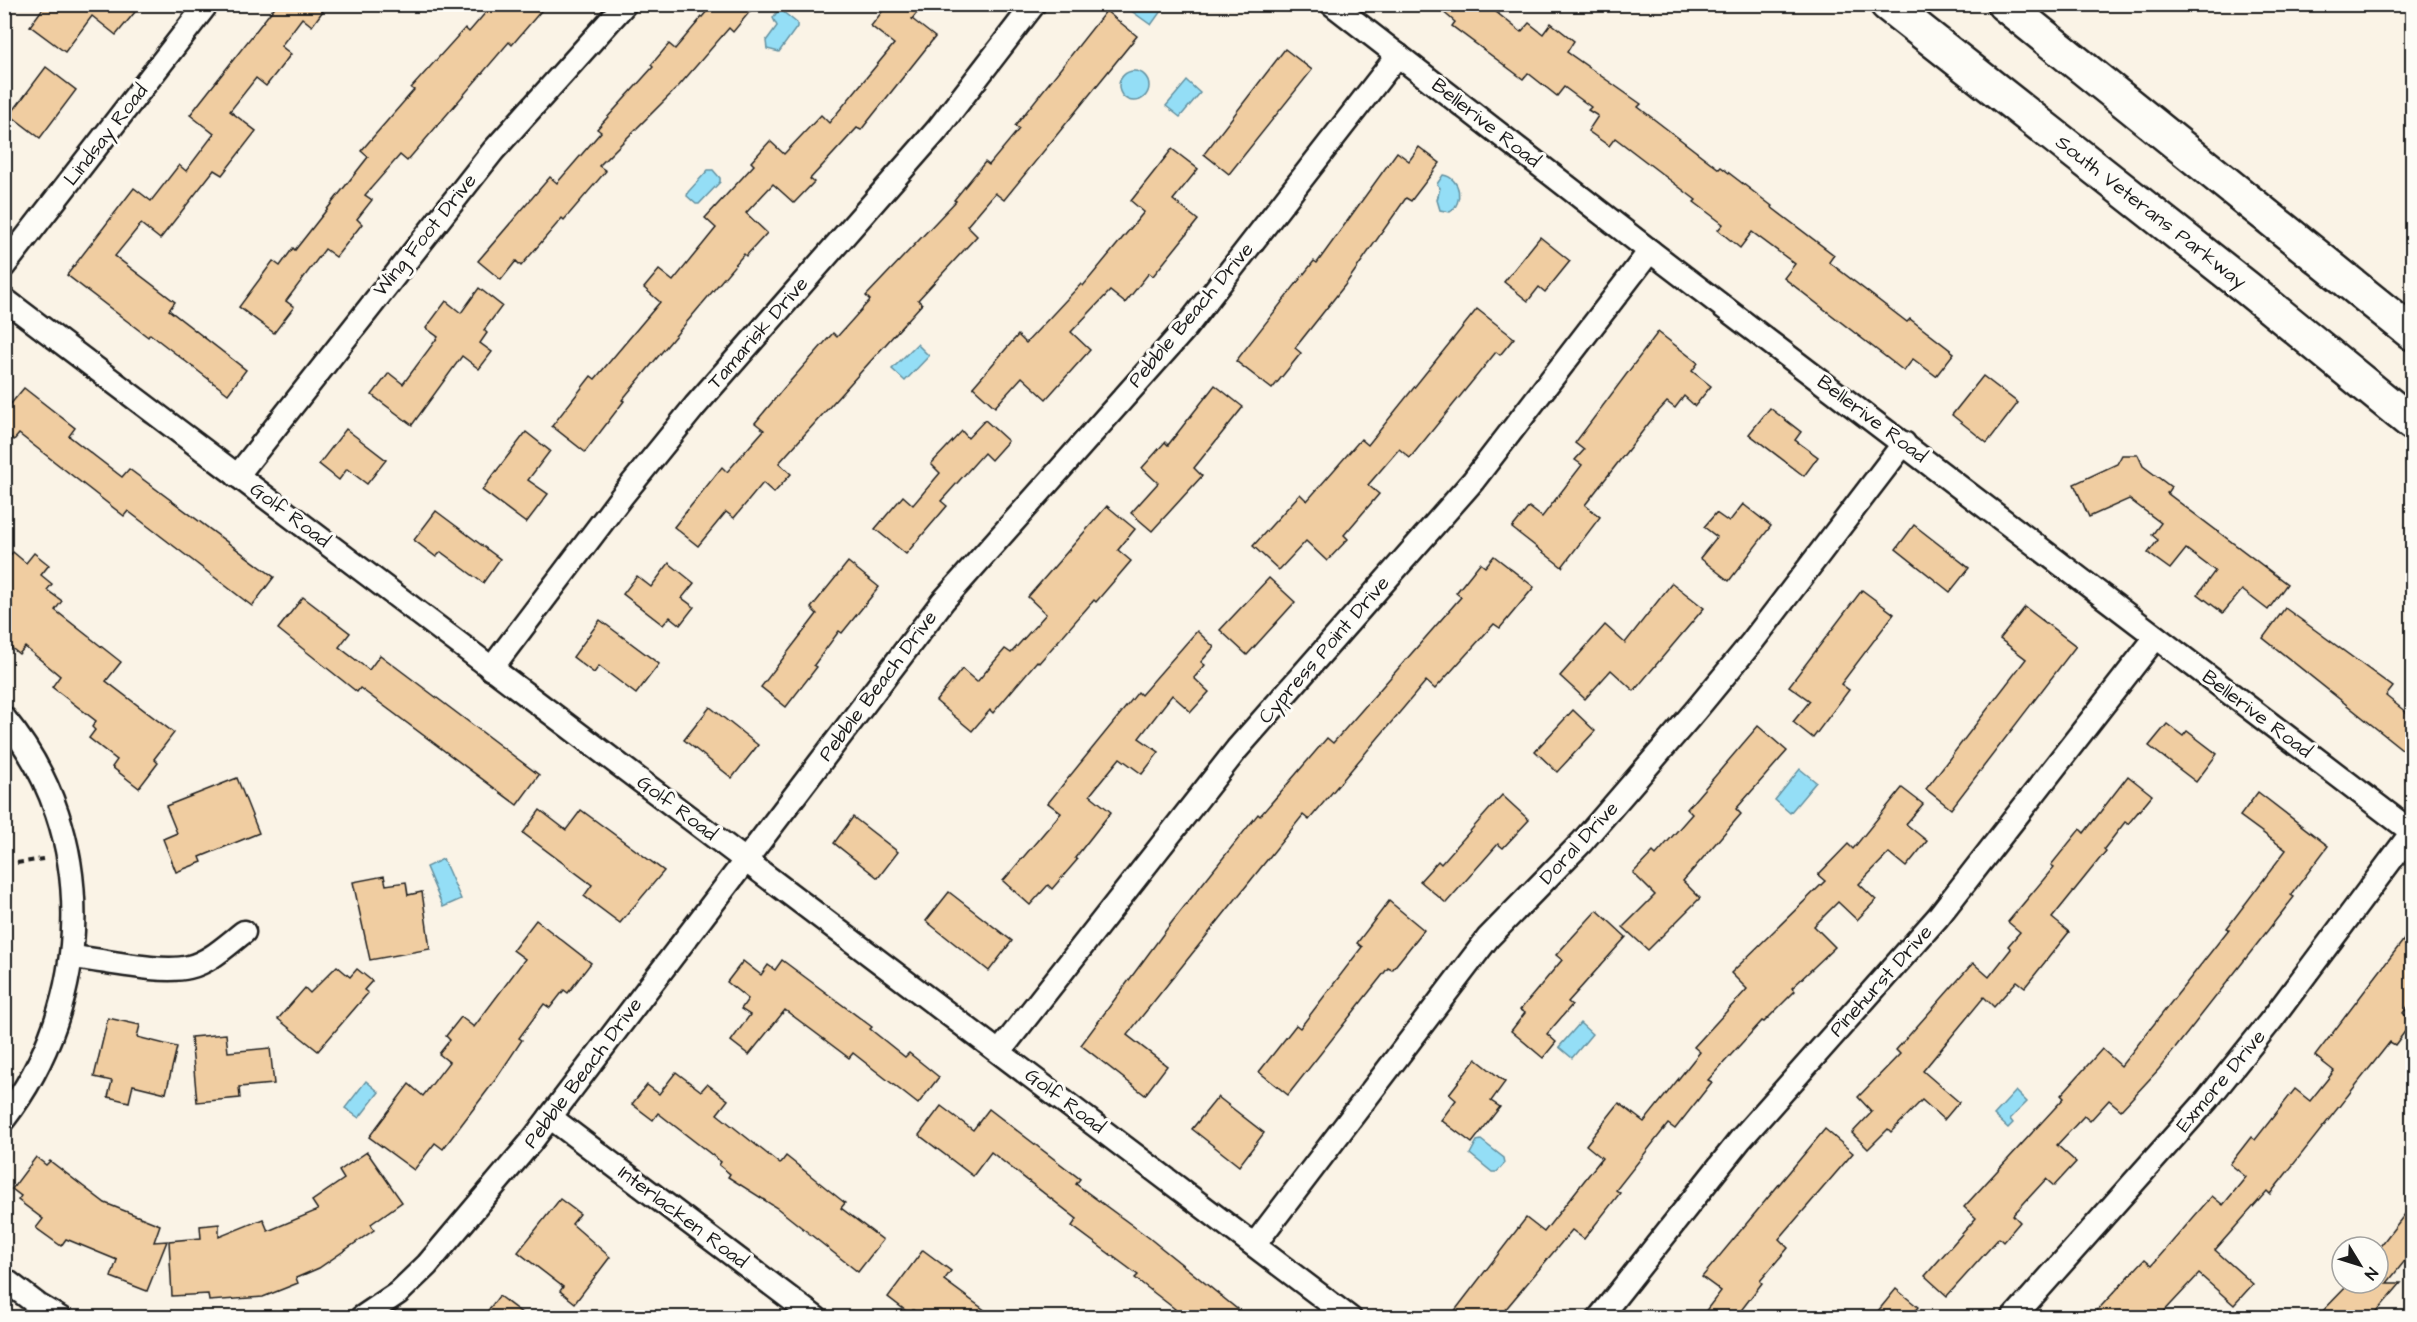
<svg xmlns="http://www.w3.org/2000/svg" width="2417" height="1322" font-family="'Architects Daughter',sans-serif">
	<rect width="100%" height="100%" fill="#faf3e6"/>
	<filter id="ink" filterUnits="userSpaceOnUse"><feTurbulence type="fractalNoise" baseFrequency=".0167" numOctaves="2"/><feDisplacementMap in="SourceGraphic" scale="12" xChannelSelector="R" yChannelSelector="G"/><feConvolveMatrix kernelMatrix="1 2 1 2 8 2 1 2 1" color-interpolation-filters="sRGB"/></filter>
	<g filter="url(#ink)">
		<g fill="#94def6" stroke="#64909f" stroke-width="1.5">
			<polygon points="1123,5 1152,5 1161,11 1151,25"/>
			<polygon points="782,11 797,23 797,27 779,52 767,49 766,41 777,26 773,18 777,12"/>
			<circle cx="1134" cy="86" r="15"/>
			<polygon points="1187,81 1200,93 1180,117 1166,106"/>
			<polygon points="708,170 713,170 720,178 720,182 699,204 696,204 687,196 688,192"/>
			<path d="M 1443,175 C 1461,178 1464,202 1450,212 L 1440,210 L 1437,200 L 1440,188 L 1437,184 Z"/>
			<polygon points="917,344 929,356 905,381 892,369"/>
			<polygon points="1800,769 1816,782 1790,813 1775,800"/>
			<polygon points="443,859 461,899 443,907 426,867"/>
			<polygon points="1580,1023 1592,1034 1572,1058 1559,1047"/>
			<polygon points="366,1081 379,1092 359,1118 345,1108"/>
			<polygon points="2016,1091 2027,1102 2010,1119 2013,1123 2008,1128 1994,1115"/>
			<polygon points="1481,1140 1504,1158 1505,1163 1497,1172 1492,1172 1470,1154 1477,1141"/>
		</g>
		<g fill="#f0cda1" stroke="#1c1c1c" stroke-width="1.5">
			<polygon points="46,4 125,4 135,12 116,35 92,16 65,52 30,26"/>
			<polygon points="277,4 328,4 312,26 302,18 281,46 291,54 266,86 256,78 230,111 256,131 222,175 214,170 160,239 141,224 115,256 175,302 169,310 246,370 228,394 150,334 148,337 67,275 134,188 151,201 179,165 186,171 214,134 190,115"/>
			<polygon points="493,4 547,4 512,45 509,42 407,161 400,155 365,195 372,200 357,219 362,224 336,257 325,249 286,301 294,307 274,333 239,307 273,261 280,266 293,248 295,250 368,157 361,151 414,90 411,88 465,28 469,32"/>
			<polygon points="713,4 756,4 733,32 729,28 677,88 599,166 606,171 564,220 562,218 521,266 516,261 501,280 478,261 550,177 557,183 601,132 597,129 653,67 651,65 669,44 675,49"/>
			<polygon points="888,4 924,4 912,19 935,37 861,130 857,128 810,179 814,182 794,203 773,184 746,213 767,233 746,256 744,254 686,323 622,400 624,401 585,452 552,426 591,376 595,379 660,302 644,288 659,270 673,281 716,228 705,218 754,165 751,162 770,141 784,154 821,115 829,123 894,44 871,26"/>
			<polygon points="1434,4 1486,4 1521,32 1529,23 1543,34 1551,23 1574,41 1567,52 1641,104 1638,107 1719,169 1721,167 1772,206 1771,207 1834,255 1829,262 1907,322 1910,319 1954,353 1936,376 1913,359 1904,371 1784,278 1795,264 1752,232 1740,248 1718,230 1723,224 1694,202 1696,200 1615,138 1609,146 1588,131 1598,116 1588,110 1591,107 1564,87 1557,96 1528,73 1523,79 1452,26 1455,22"/>
			<polygon points="1106,11 1137,36 1004,200 995,193 967,226 977,236 918,300 922,304 779,463 791,474 774,493 763,483 734,518 726,512 698,546 674,527 722,467 727,472 764,430 755,423 784,388 833,333 837,337 870,300 866,296 956,201 954,200 985,162 989,165 1019,129 1015,126"/>
			<polygon points="1285,49 1312,70 1229,174 1204,154"/>
			<polygon points="46,67 76,90 40,138 10,115"/>
			<polygon points="1419,147 1440,163 1411,201 1406,198 1345,285 1295,348 1301,353 1272,389 1236,361 1314,261 1317,263 1397,152 1409,161"/>
			<polygon points="1172,149 1198,169 1173,200 1198,220 1153,276 1149,273 1125,303 1110,291 1071,332 1090,350 1046,399 1022,377 995,407 973,387 1018,335 1026,343 1081,284 1083,286 1144,212 1131,201"/>
			<polygon points="1540,237 1570,261 1545,292 1539,287 1528,301 1504,282"/>
			<polygon points="479,288 502,306 484,330 487,333 480,343 492,352 479,369 462,356 412,425 372,395 389,373 403,384 438,337 426,328 446,301 461,313"/>
			<polygon points="1477,309 1514,338 1500,355 1496,352 1410,458 1399,449 1368,485 1379,494 1344,535 1348,539 1327,561 1306,541 1279,570 1253,546 1300,494 1307,501 1361,439 1368,445"/>
			<polygon points="1658,332 1698,363 1692,371 1711,386 1695,406 1684,396 1675,408 1667,402 1656,414 1585,505 1600,517 1562,567 1512,528 1529,507 1542,517 1582,465 1575,460 1584,450 1575,443"/>
			<polygon points="1983,376 2018,403 1987,443 1952,415"/>
			<polygon points="1215,385 1243,407 1194,468 1202,476 1152,531 1131,513 1158,483 1142,468 1165,442 1168,445"/>
			<polygon points="24,388 75,428 69,436 122,477 129,469 274,577 252,606 128,511 124,516 19,434 14,440 4,432 4,412"/>
			<polygon points="1770,408 1801,432 1795,440 1818,457 1804,476 1749,434"/>
			<polygon points="985,420 1008,441 991,460 984,453 941,501 947,506 906,554 875,529 903,496 913,505 940,473 931,464 962,431 968,438"/>
			<polygon points="346,429 386,460 367,484 347,469 339,480 319,464"/>
			<polygon points="526,432 550,451 528,480 548,494 526,523 482,490"/>
			<polygon points="2122,455 2138,455 2143,466 2171,487 2167,493 2287,584 2268,610 2242,590 2223,613 2198,594 2215,571 2186,549 2170,569 2148,553 2158,540 2152,535 2161,523 2129,499 2089,517 2074,484 2117,464"/>
			<polygon points="1743,504 1771,526 1729,581 1700,558 1717,537 1704,527 1716,513 1729,522"/>
			<polygon points="1107,506 1135,529 1118,550 1131,561 1096,602 1094,600 1039,663 1037,661 993,713 990,710 972,731 936,701 962,669 977,682 1005,649 1011,653 1046,614 1028,597"/>
			<polygon points="436,511 500,559 483,583 441,552 436,557 414,540"/>
			<polygon points="1914,525 1969,568 1950,592 1896,549"/>
			<polygon points="13,552 26,563 34,553 49,565 41,575 52,584 47,590 62,601 55,610 121,662 106,681 174,733 154,759 158,763 139,788 112,767 117,760 89,738 95,730 92,727 96,721 52,687 60,676 25,647 19,654 4,642 4,562"/>
			<polygon points="1494,556 1534,587 1500,628 1494,624 1435,689 1426,681 1309,820 1303,815 1127,1035 1167,1066 1145,1095 1081,1045 1172,922 1258,814 1260,816 1327,738 1333,743 1461,597 1456,593 1480,563 1485,567"/>
			<polygon points="848,562 879,587 842,633 839,631 814,665 817,667 786,707 761,687 817,614 811,608"/>
			<polygon points="669,563 694,583 682,598 694,607 680,625 670,617 663,625 623,594 637,576 651,587"/>
			<polygon points="1269,578 1295,602 1247,655 1220,630"/>
			<polygon points="1672,583 1704,608 1634,691 1611,670 1585,699 1560,676 1605,625 1625,643"/>
			<polygon points="1862,590 1894,614 1841,684 1849,690 1813,738 1793,722 1810,701 1789,686"/>
			<polygon points="303,597 350,633 339,647 369,670 380,655 539,775 517,805 360,688 357,692 278,629"/>
			<polygon points="2025,607 2076,646 1951,809 1926,789 2026,659 2000,639"/>
			<polygon points="2285,608 2393,687 2386,696 2412,717 2412,757 2263,638"/>
			<polygon points="600,620 659,664 636,694 599,666 594,673 573,657"/>
			<polygon points="1197,631 1214,647 1201,662 1205,665 1194,678 1209,692 1191,712 1172,695 1139,738 1159,752 1142,774 1120,758 1090,795 1111,812 1075,858 1077,860 1052,889 1048,885 1030,905 1003,881 1061,813 1048,803 1138,692 1141,695"/>
			<polygon points="710,707 758,745 732,778 684,740"/>
			<polygon points="1573,710 1595,731 1557,772 1535,751"/>
			<polygon points="2167,724 2183,736 2187,731 2217,754 2196,782 2149,746"/>
			<polygon points="1758,726 1787,751 1736,809 1741,814 1683,881 1700,898 1648,950 1623,927 1655,895 1633,873 1653,852 1656,855 1692,814 1687,809"/>
			<polygon points="2128,776 2152,795 2128,824 2125,822 2104,849 2106,851 2052,918 2069,932 2025,987 2017,981 1994,1007 1984,997 1923,1071 1959,1102 1944,1120 1922,1100 1891,1132 1888,1129 1868,1149 1852,1133 1872,1112 1858,1097 1900,1054 1896,1050 1973,963 1989,977 2011,949 2008,946 2020,932 2008,922 2054,867 2051,865 2080,829 2084,833"/>
			<polygon points="237,778 259,833 200,857 202,862 176,872 163,839 177,833 166,806"/>
			<polygon points="1902,788 1923,804 1906,824 1927,841 1906,867 1889,853 1859,884 1876,900 1857,920 1838,902 1814,926 1835,947 1792,988 1795,991 1764,1022 1762,1021 1708,1080 1712,1082 1675,1129 1668,1124 1616,1190 1620,1193 1584,1239 1572,1230 1499,1317 1450,1317 1526,1218 1544,1232 1602,1158 1586,1145 1619,1103 1644,1122 1700,1052 1694,1047 1747,989 1731,973 1825,881 1818,875 1848,844 1853,849"/>
			<polygon points="2258,792 2328,846 2291,895 2294,897 2159,1069 2121,1110 2109,1100 2090,1121 2084,1116 2057,1145 2076,1162 2054,1186 2046,1179 2013,1215 2020,1222 2003,1242 1999,1238 1947,1296 1925,1276 1976,1218 1964,1207 2064,1098 2061,1095 2102,1049 2121,1066 2229,929 2227,928 2286,850 2240,816"/>
			<polygon points="1502,795 1529,820 1503,848 1498,844 1446,903 1420,881 1438,861 1441,864"/>
			<polygon points="540,810 566,830 581,810 664,871 620,923 584,896 592,885 523,833"/>
			<polygon points="853,817 898,852 878,878 834,843"/>
			<polygon points="384,876 386,885 406,882 408,895 422,892 430,949 370,960 353,882"/>
			<polygon points="949,892 1012,941 989,971 926,921"/>
			<polygon points="1389,901 1424,930 1392,970 1388,968 1288,1095 1259,1072 1296,1025 1300,1028 1362,947 1357,943"/>
			<polygon points="1597,910 1626,937 1568,1002 1572,1005 1547,1034 1556,1042 1543,1058 1511,1031 1525,1013 1520,1010 1562,960 1556,955"/>
			<polygon points="536,920 591,963 568,993 564,990 550,1008 544,1004 519,1038 522,1040 496,1079 443,1149 435,1143 414,1170 369,1137 409,1084 423,1096 449,1062 439,1054 450,1040 446,1036 461,1017 474,1027 525,959 513,950"/>
			<polygon points="2412,929 2412,1001 2403,1013 2412,1022 2395,1045 2390,1042 2270,1194 2267,1191 2215,1250 2253,1284 2234,1305 2199,1274 2159,1317 2091,1317 2145,1259 2152,1265 2212,1196 2223,1205 2246,1177 2230,1164 2251,1137 2255,1140 2295,1089 2310,1101 2334,1071 2315,1056"/>
			<polygon points="782,960 872,1027 870,1029 905,1057 909,1053 939,1077 918,1104 853,1053 849,1058 785,1010 749,1055 731,1041 750,1015 741,1009 748,999 727,982 743,961 761,975 768,965 775,970"/>
			<polygon points="337,966 350,977 357,969 372,981 364,990 368,993 318,1051 278,1019 305,988 310,993"/>
			<polygon points="108,1018 140,1025 137,1037 177,1047 166,1093 133,1085 129,1102 108,1097 112,1081 94,1077"/>
			<polygon points="226,1034 228,1052 270,1048 274,1084 239,1087 240,1098 197,1102 191,1037"/>
			<polygon points="1476,1059 1505,1082 1491,1101 1500,1107 1472,1143 1441,1120 1456,1100 1449,1094"/>
			<polygon points="676,1072 701,1091 707,1084 728,1100 717,1114 780,1164 786,1156 845,1203 841,1208 883,1240 858,1272 777,1208 728,1177 730,1174 719,1165 721,1162 658,1113 653,1120 632,1104 647,1085 659,1094"/>
			<polygon points="1218,1097 1264,1133 1239,1166 1192,1129"/>
			<polygon points="941,1106 973,1130 989,1109 1080,1179 1076,1184 1148,1237 1247,1317 1168,1317 1175,1309 1135,1278 1138,1275 1072,1226 1077,1219 991,1152 973,1176 919,1135"/>
			<polygon points="1825,1129 1853,1153 1779,1239 1788,1248 1760,1281 1762,1283 1736,1317 1701,1317 1721,1291 1702,1277"/>
			<polygon points="367,1152 402,1202 371,1224 374,1230 319,1268 296,1278 298,1283 263,1297 209,1301 208,1294 172,1296 169,1241 201,1238 200,1226 219,1224 219,1237 263,1219 268,1231 318,1210 312,1201 344,1179 339,1171"/>
			<polygon points="36,1157 46,1165 50,1161 105,1203 160,1225 154,1242 167,1241 147,1291 111,1277 117,1260 66,1239 61,1246 36,1228 43,1219 18,1200 21,1196 12,1189"/>
			<polygon points="560,1199 580,1214 572,1224 610,1257 575,1303 560,1291 563,1287 518,1252"/>
			<polygon points="2412,1205 2412,1252 2387,1283 2401,1283 2372,1317 2317,1317 2350,1283 2378,1283 2378,1249"/>
			<polygon points="923,1250 951,1271 944,1280 994,1317 924,1317 913,1310 910,1314 888,1297"/>
			<polygon points="1896,1289 1918,1307 1910,1317 1873,1317"/>
			<polygon points="499,1296 527,1317 483,1317"/>
		</g>
		<g fill="none" stroke-linecap="round" stroke-linejoin="round">
			<defs>
				<g id="minor">
					<polyline points="1332,4 1650,251 2412,832"/>
					<polyline points="4,266 207,4"/>
					<polyline points="4,299 1350,1318"/>
					<polyline points="237,476 493,151 625,4"/>
					<polyline points="491,669 622,496 695,406 937,130 1034,4"/>
					<path d="M 4,718 C 100,833 93,1004 4,1119"/>
					<path d="M 72,957 C 103,960 161,974 189,967 C 210,962 227,945 244,932"/>
					<polyline points="1000,1051 1237,749 1473,481 1650,251"/>
					<polyline points="550,1117 816,1318"/>
					<polyline points="1255,1244 1488,938 1582,842 1696,710 1752,642 1904,443"/>
					<polyline points="4,1279 38,1305 60,1318"/>
					<polyline points="361,1318 398,1293 427,1265 531,1142 943,601 1184,330 1398,55"/>
					<polyline points="1599,1318 1740,1140 1938,917 2156,637"/>
					<polyline points="2013,1318 2207,1100 2273,1018 2412,832"/>
				</g>
				<g id="highway">
					<polyline points="1887,4 2247,288 2412,423"/>
					<polyline points="2004,4 2412,333"/>
				</g>
			</defs>
			<use href="#minor" stroke="#1c1c1c" stroke-width="27"/>
			<use href="#highway" stroke="#1c1c1c" stroke-width="38"/>
			<polyline stroke="#1c1c1c" stroke-width="4" stroke-dasharray="6 4.5" stroke-linecap="butt" points="17,863 43,859"/>
			<use href="#minor" stroke="#fdfcf7" stroke-width="22"/>
			<use href="#highway" stroke="#fdfcf7" stroke-width="33"/>
		</g>
	</g>
	<g text-anchor="middle" dominant-baseline="central" stroke-width="6" stroke-linejoin="round" paint-order="stroke">
		<g font-size="20" fill="#1c1c1c" stroke="#fdfcf7">
			<text transform="translate(1486 123) rotate(38)">Bellerive Road</text>
			<text transform="translate(106 135) rotate(-52)">Lindsay Road</text>
			<text transform="translate(2151 212) rotate(38)">South Veterans Parkway</text>
			<text transform="translate(425 235) rotate(-51)">Wing Foot Drive</text>
			<text transform="translate(1191 315) rotate(-50)">Pebble Beach Drive</text>
			<text transform="translate(758 333) rotate(-49)">Tamarisk Drive</text>
			<text transform="translate(1872 419) rotate(37)">Bellerive Road</text>
			<text transform="translate(290 515) rotate(37)">Golf Road</text>
			<text transform="translate(1324 650) rotate(-49)">Cypress Point Drive</text>
			<text transform="translate(878 686) rotate(-53)">Pebble Beach Drive</text>
			<text transform="translate(2257 714) rotate(37)">Bellerive Road</text>
			<text transform="translate(677 808) rotate(37)">Golf Road</text>
			<text transform="translate(1579 843) rotate(-47)">Doral Drive</text>
			<text transform="translate(1881 981) rotate(-48)">Pinehurst Drive</text>
			<text transform="translate(583 1073) rotate(-53)">Pebble Beach Drive</text>
			<text transform="translate(2221 1081) rotate(-50)">Exmore Drive</text>
			<text transform="translate(1065 1101) rotate(37)">Golf Road</text>
			<text transform="translate(683 1217) rotate(37)">Interlacken Road</text>
		</g>
	</g>
	<rect width="2417" height="1322" fill="none" stroke="#fdfcf7" stroke-width="24"/>
	<rect x="12" y="12" width="2393" height="1298" fill="none" stroke="#1c1c1c" stroke-width="2" filter="url(#ink)"/>
	<g transform="translate(2360 1265) rotate(128)"><circle r="28" fill="#fdfcf7" stroke="#a3a29f" stroke-width="1.5"/>
	<path d="M0-4.5L10 22L0 15L-10 22Z" fill="#1c1c1c"/>
	<text y="-9" font-size="16" font-weight="bold" text-anchor="middle" fill="#1c1c1c">N</text>
	</g>
</svg>
